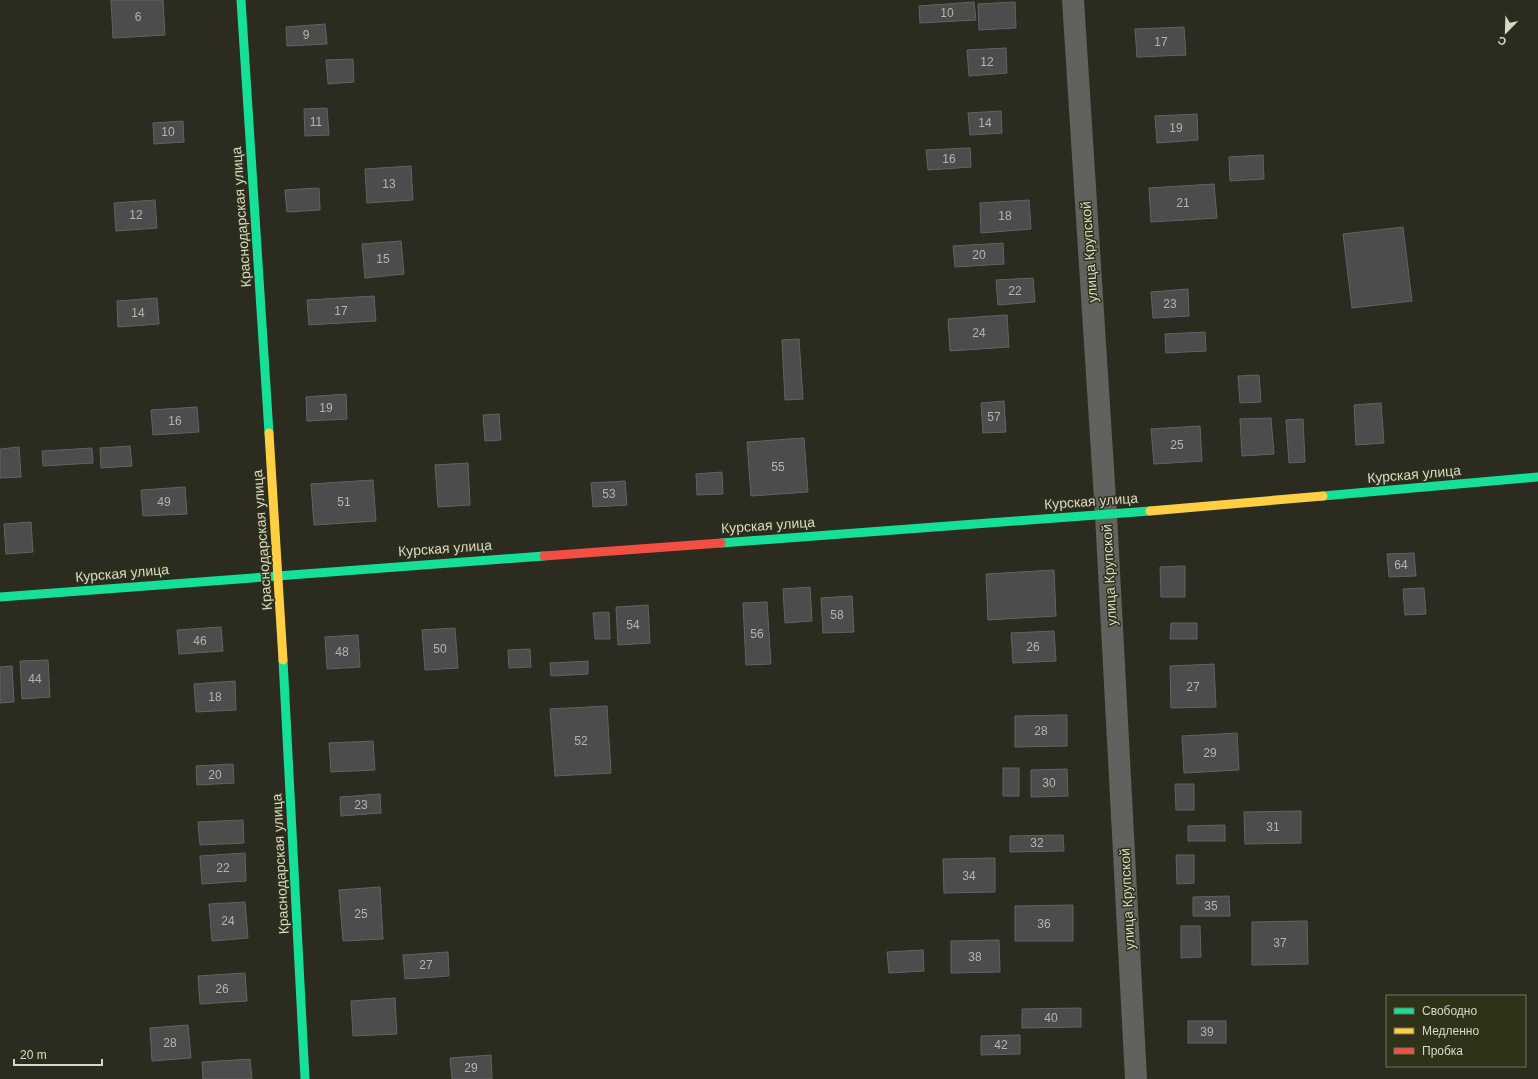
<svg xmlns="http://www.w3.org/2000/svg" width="1538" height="1079" font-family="Arial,sans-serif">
	<rect width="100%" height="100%" fill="#2b2b1f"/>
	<g fill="#4a4d4c" stroke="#616463">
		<polygon points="111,0 163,0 165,35 113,38"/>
		<polygon points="974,2 976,20 920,23 919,6"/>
		<polygon points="1015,2 1016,28 979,30 978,4"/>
		<polygon points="325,24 327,44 287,46 286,27"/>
		<polygon points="1184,27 1186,55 1137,57 1135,29"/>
		<polygon points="1006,48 1007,73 969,76 967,50"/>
		<polygon points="353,59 354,82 328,84 326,60"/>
		<polygon points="327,108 329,135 305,136 304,109"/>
		<polygon points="1001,111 1002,133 970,135 968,113"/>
		<polygon points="1197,114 1198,140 1157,143 1155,116"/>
		<polygon points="183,121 184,142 154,144 153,123"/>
		<polygon points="970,148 971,167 928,170 926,150"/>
		<polygon points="1263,155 1264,179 1230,181 1229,157"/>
		<polygon points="411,166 413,200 367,203 365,169"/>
		<polygon points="1214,184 1217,218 1151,222 1149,188"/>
		<polygon points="319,188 320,210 287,212 285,190"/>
		<polygon points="155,200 157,228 116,231 114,203"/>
		<polygon points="1029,200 1031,229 981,233 980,203"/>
		<polygon points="1403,227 1412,301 1352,308 1343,234"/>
		<polygon points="401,241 404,274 365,278 362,244"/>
		<polygon points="1003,243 1004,264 955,267 953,246"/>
		<polygon points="1033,278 1035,302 998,305 996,280"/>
		<polygon points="1188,289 1189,316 1153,318 1151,292"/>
		<polygon points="374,296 376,321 309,325 307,300"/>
		<polygon points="157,298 159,324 118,327 117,301"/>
		<polygon points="1007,315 1009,347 950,351 948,319"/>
		<polygon points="1205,332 1206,351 1166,353 1165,334"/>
		<polygon points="799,339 803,399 785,400 782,340"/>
		<polygon points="1259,375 1261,402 1240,403 1238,376"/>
		<polygon points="346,394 347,419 307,421 306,397"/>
		<polygon points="1004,401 1006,432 983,433 981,403"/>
		<polygon points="1381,403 1384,443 1356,445 1354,405"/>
		<polygon points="197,407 199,432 153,435 151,410"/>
		<polygon points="499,414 501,440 485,441 483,415"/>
		<polygon points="1271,418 1274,454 1242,456 1240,419"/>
		<polygon points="1303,419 1305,462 1289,463 1286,420"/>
		<polygon points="1200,426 1202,461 1154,464 1151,429"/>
		<polygon points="804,438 808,492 751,496 747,442"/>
		<polygon points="130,446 132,466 101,468 100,448"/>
		<polygon points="19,447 21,477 0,478 0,449"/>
		<polygon points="92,448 93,463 43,466 42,451"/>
		<polygon points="468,463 470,505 438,507 435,465"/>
		<polygon points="722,472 723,494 697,495 696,474"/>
		<polygon points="373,480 376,521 314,525 311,484"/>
		<polygon points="625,481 627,505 593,507 591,483"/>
		<polygon points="185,487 187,514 143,516 141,490"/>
		<polygon points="31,522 33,552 6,554 4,524"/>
		<polygon points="1414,553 1416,576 1389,577 1387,554"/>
		<polygon points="1185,566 1185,597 1161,597 1160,567"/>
		<polygon points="1054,570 1056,616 988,620 986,574"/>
		<polygon points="810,587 812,621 785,623 783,589"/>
		<polygon points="1424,588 1426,614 1405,615 1403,589"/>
		<polygon points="852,596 854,632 823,633 821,598"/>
		<polygon points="767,602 771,664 746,665 743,603"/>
		<polygon points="648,605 650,643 618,645 616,607"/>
		<polygon points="609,612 610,639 595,639 593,613"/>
		<polygon points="1171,623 1197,623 1197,639 1170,639"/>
		<polygon points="221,627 223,651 179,654 177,630"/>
		<polygon points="455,628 458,668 425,670 422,630"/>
		<polygon points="1054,631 1056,661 1013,663 1011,633"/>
		<polygon points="358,635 360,667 327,669 325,637"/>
		<polygon points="530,649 531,667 509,668 508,650"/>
		<polygon points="48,660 50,697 22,699 20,661"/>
		<polygon points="588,661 588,674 551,676 550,663"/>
		<polygon points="1214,664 1216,707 1171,708 1170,666"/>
		<polygon points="12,666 14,702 0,703 0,667"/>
		<polygon points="235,681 236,710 196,712 194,684"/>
		<polygon points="607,706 611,773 555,776 550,709"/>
		<polygon points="1067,715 1067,746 1015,747 1015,716"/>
		<polygon points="1237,733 1239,770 1184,773 1182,736"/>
		<polygon points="373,741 375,770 331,772 329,743"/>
		<polygon points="233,764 234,783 197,785 196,766"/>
		<rect x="1003" y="768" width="16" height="28"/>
		<polygon points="1067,769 1068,796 1031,797 1031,770"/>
		<polygon points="1175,784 1194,784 1194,810 1176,810"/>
		<polygon points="380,794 381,813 341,816 340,797"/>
		<polygon points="1301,811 1301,843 1245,844 1244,812"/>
		<polygon points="243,820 244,843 200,845 198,822"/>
		<polygon points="1225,825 1225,841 1188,841 1188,826"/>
		<polygon points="1063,835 1064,851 1010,852 1010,836"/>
		<polygon points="245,853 246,881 202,884 200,856"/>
		<polygon points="1176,855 1194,855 1194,883 1177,884"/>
		<polygon points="995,858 995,892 944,893 943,859"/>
		<polygon points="380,887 383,939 343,941 339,890"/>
		<polygon points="1229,896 1230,916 1193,916 1193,897"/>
		<polygon points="245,902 248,938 212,941 209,904"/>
		<polygon points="1073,905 1073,941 1015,941 1015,906"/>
		<polygon points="1307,921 1308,964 1252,965 1252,922"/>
		<polygon points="1181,926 1200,926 1201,957 1181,958"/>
		<polygon points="999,940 1000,972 951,973 951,941"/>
		<polygon points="923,950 924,971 889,973 887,952"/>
		<polygon points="448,952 449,976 405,979 403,955"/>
		<polygon points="245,973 247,1001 200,1004 198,976"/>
		<polygon points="395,998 397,1034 353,1036 351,1001"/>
		<polygon points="1081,1008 1081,1027 1022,1028 1022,1009"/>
		<rect x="1188" y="1021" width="38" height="22"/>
		<polygon points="188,1025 191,1058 152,1061 150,1028"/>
		<polygon points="1020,1035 1020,1054 981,1055 981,1036"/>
		<polygon points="491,1055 492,1079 452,1079 450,1058"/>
		<polygon points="250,1059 252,1079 203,1079 202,1062"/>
	</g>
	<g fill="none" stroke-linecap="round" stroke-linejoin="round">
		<polyline stroke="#61615d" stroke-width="22" points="1073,0 1106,515 1136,1079"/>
		<g stroke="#16e098" stroke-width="9">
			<polyline points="241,0 269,433"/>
			<polyline points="1323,496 1538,477"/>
			<polyline points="721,543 1150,511"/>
			<polyline points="0,597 544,556"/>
			<polyline points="283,660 305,1079"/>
		</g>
		<g stroke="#ffcf43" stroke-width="9">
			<polyline points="269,433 283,660"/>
			<polyline points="1150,511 1323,496"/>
		</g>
		<polyline stroke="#f24e42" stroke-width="9" points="544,556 721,543"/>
	</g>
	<g text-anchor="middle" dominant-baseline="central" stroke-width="3" stroke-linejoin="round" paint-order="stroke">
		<g font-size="12" fill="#b4b5aa">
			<text x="947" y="13">10</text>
			<text x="138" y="17">6</text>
			<text x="306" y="35">9</text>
			<text x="1161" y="42">17</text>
			<text x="987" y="62">12</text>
			<text x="316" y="122">11</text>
			<text x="985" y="123">14</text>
			<text x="1176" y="128">19</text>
			<text x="168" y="132">10</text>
			<text x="949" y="159">16</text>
			<text x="389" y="184">13</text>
			<text x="1183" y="203">21</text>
			<text x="136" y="215">12</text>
			<text x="1005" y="216">18</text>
			<text x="979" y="255">20</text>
			<text x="383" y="259">15</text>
			<text x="1015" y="291">22</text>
			<text x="1170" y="304">23</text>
			<text x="341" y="311">17</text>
			<text x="138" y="313">14</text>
			<text x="979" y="333">24</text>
			<text x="326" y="408">19</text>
			<text x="994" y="417">57</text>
			<text x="175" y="421">16</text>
			<text x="1177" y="445">25</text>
			<text x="778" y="467">55</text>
			<text x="609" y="494">53</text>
			<text x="164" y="502">49</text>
			<text x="344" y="502">51</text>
			<text x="1401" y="565">64</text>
			<text x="837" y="615">58</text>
			<text x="633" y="625">54</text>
			<text x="757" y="634">56</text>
			<text x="200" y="641">46</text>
			<text x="1033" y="647">26</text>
			<text x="440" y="649">50</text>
			<text x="342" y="652">48</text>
			<text x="35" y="679">44</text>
			<text x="1193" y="687">27</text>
			<text x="215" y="697">18</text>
			<text x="1041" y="731">28</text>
			<text x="581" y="741">52</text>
			<text x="1210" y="753">29</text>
			<text x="215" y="775">20</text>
			<text x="1049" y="783">30</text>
			<text x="361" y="805">23</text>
			<text x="1273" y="827">31</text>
			<text x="1037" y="843">32</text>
			<text x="223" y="868">22</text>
			<text x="969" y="876">34</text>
			<text x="1211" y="906">35</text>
			<text x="361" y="914">25</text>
			<text x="228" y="921">24</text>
			<text x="1044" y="924">36</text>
			<text x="1280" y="943">37</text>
			<text x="975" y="957">38</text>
			<text x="426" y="965">27</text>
			<text x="222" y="989">26</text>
			<text x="1051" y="1018">40</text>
			<text x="1207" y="1032">39</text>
			<text x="170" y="1043">28</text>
			<text x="1001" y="1045">42</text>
			<text x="471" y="1068">29</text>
		</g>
		<g font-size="14" fill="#d7d8c9" stroke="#303119">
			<text transform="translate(241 217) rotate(-94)">Краснодарская улица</text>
			<text transform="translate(1089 252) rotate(-94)">улица Крупской</text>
			<text transform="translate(1414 474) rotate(-5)">Курская улица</text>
			<text transform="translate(1091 501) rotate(-4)">Курская улица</text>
			<text transform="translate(768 525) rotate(-4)">Курская улица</text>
			<text transform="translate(262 540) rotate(-94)">Краснодарская улица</text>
			<text transform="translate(445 548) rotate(-4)">Курская улица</text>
			<text transform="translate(122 573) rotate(-5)">Курская улица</text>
			<text transform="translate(1109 575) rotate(-93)">улица Крупской</text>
			<text transform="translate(280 864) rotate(-93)">Краснодарская улица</text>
			<text transform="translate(1127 899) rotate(-93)">улица Крупской</text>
		</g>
	</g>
	<rect x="1386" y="995" width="140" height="72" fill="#303119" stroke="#73745f"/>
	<rect x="1394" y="1008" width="20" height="6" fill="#16e098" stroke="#73745f"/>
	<text x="1422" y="1015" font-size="12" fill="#d7d8c9">Свободно</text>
	<rect x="1394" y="1028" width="20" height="6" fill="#ffcf43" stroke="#73745f"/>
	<text x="1422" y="1035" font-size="12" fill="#d7d8c9">Медленно</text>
	<rect x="1394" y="1048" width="20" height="6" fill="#f24e42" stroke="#73745f"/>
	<text x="1422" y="1055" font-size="12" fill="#d7d8c9">Пробка</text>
	<g transform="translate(1506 32) rotate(203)" stroke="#303119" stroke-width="3" paint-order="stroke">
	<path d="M0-3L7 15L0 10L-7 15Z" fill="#d7d8c9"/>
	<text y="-6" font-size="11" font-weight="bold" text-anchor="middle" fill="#d7d8c9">С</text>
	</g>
	<path d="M14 1059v6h88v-6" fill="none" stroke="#d7d8c9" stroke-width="2"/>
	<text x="20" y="1059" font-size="12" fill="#d7d8c9" stroke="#303119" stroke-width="3" paint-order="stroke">20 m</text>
</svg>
